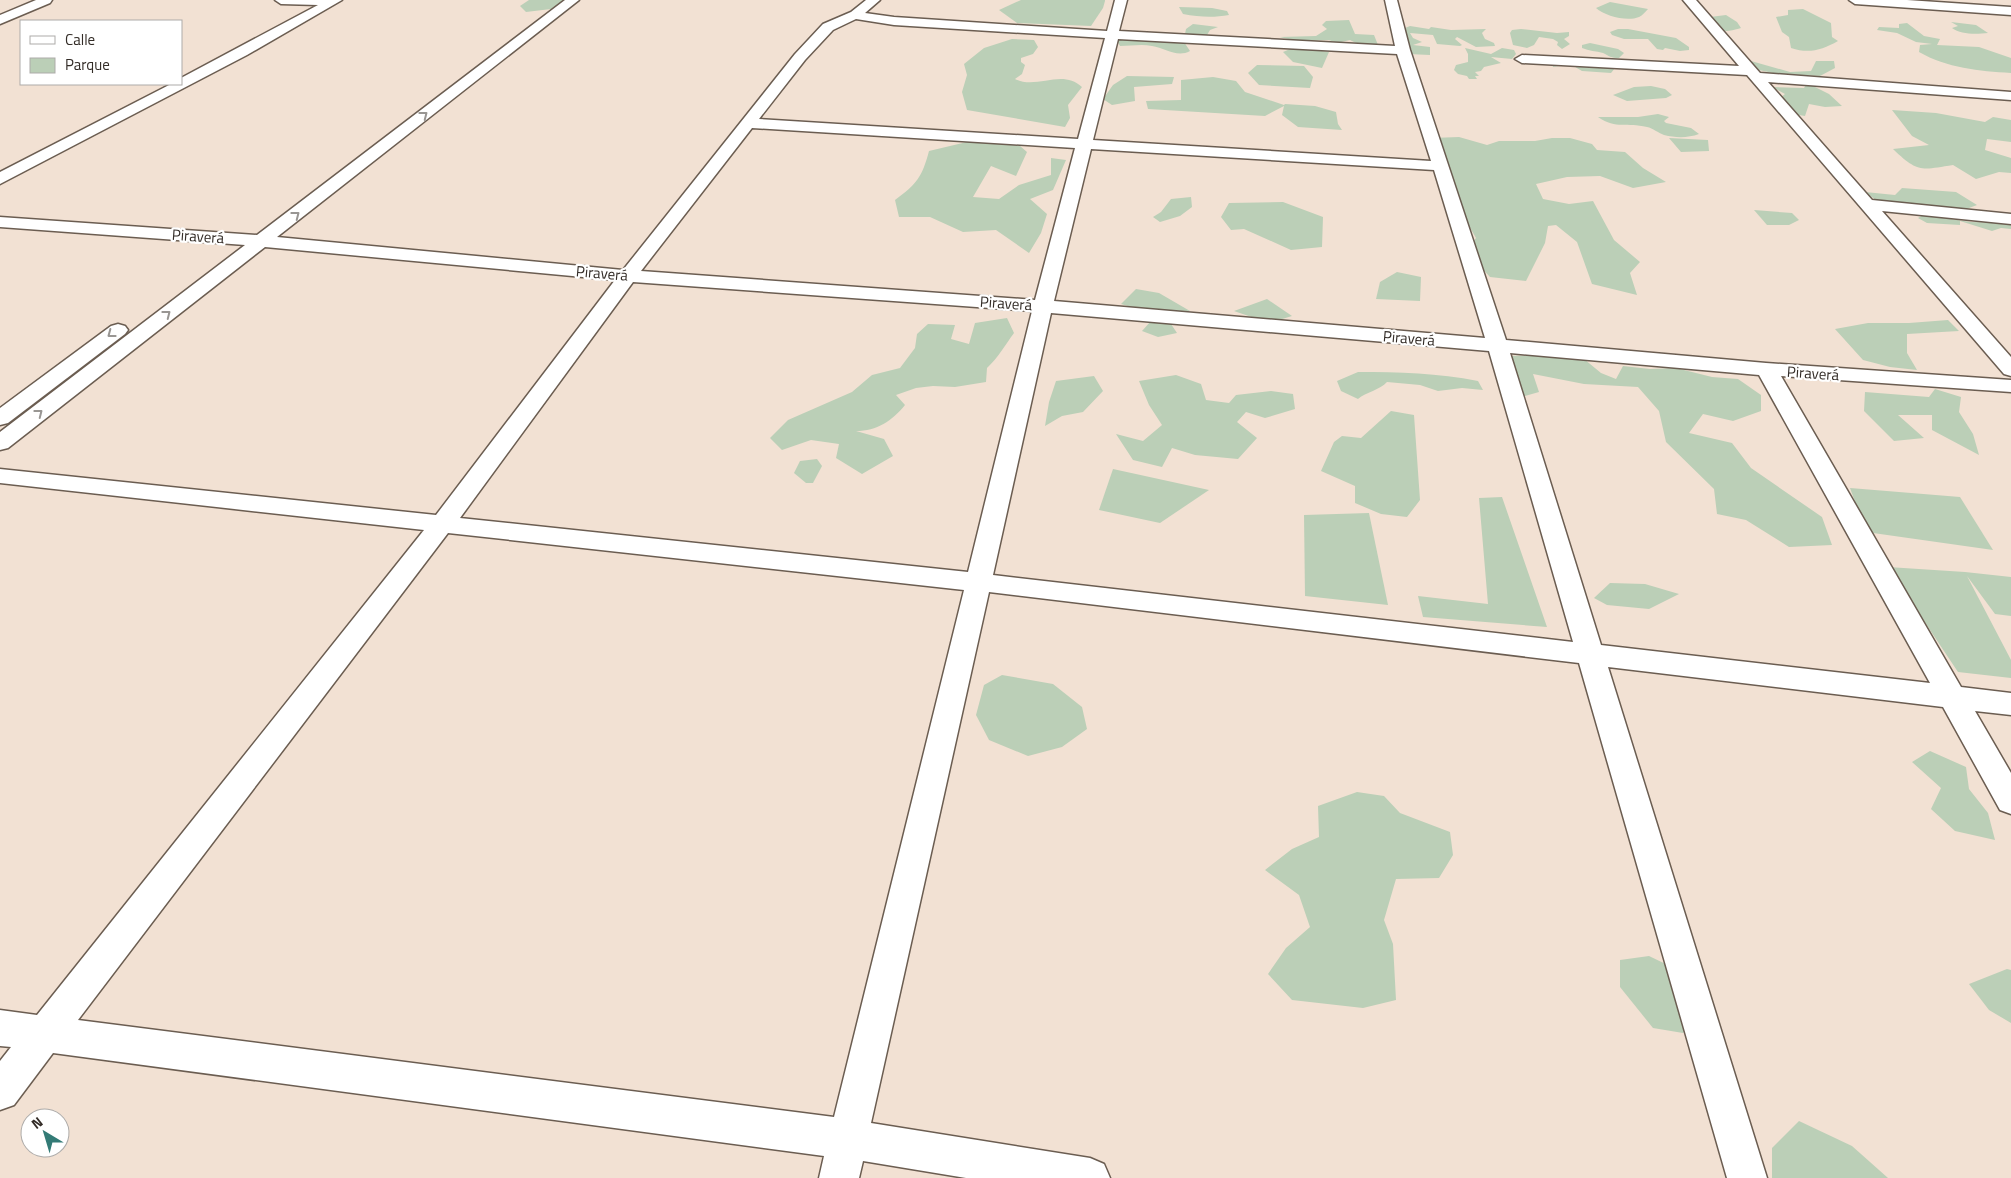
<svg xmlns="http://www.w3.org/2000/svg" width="2011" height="1178" font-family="'Titillium Web',sans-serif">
	<rect width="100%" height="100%" fill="#f2e1d3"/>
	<g fill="#bbcfb7">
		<polygon points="529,0 568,0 569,1 551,9 526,12 520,6"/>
		<polygon points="1021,0 1105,0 1105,1 1103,8 1091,26 1017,23 999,10"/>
		<path d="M 1610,2 L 1648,9 C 1645,12 1642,16 1639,17 C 1627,22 1605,16 1596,8 Z"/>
		<path d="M 1179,7 L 1212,8 L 1227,11 L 1229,15 C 1213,18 1199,17 1183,14 Z"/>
		<path d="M 1803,9 L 1831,23 L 1832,37 L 1838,41 C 1822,50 1809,54 1791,48 L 1789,37 L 1782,32 L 1776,17 L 1788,15 L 1788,10 Z"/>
		<path d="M 1726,15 L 1737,22 L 1741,28 C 1722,33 1722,33 1710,17 Z"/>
		<polygon points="1349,20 1355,34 1374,35 1378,45 1360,45 1350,40 1337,43 1329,40 1296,41 1280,37 1316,36 1327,29 1322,25 1326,21"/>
		<path d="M 1951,22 L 1976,25 L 1988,33 C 1977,34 1961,35 1952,28 L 1958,26 Z"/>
		<path d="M 1907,23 L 1924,36 L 1940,39 L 1937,45 L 1979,47 L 2011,58 L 2011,73 C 1979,71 1947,68 1919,52 L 1920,45 L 1932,44 L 1916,42 L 1897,33 L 1877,30 L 1879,27 L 1899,28 L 1899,24 Z"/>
		<polygon points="1193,24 1218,27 1210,30 1207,35 1185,34 1186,29"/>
		<polygon points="1410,26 1429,29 1431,27 1451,30 1486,29 1482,33 1485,39 1494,43 1495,46 1476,47 1457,37 1455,39 1462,45 1460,46 1437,44 1433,35 1410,33 1413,38 1422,42 1413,45 1430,47 1430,55 1408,54 1400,30"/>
		<polygon points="1521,29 1557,33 1569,32 1569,36 1564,39 1570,44 1562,49 1557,45 1558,42 1553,39 1539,37 1534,45 1527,48 1513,45 1510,33 1512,30"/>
		<polygon points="1618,29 1628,29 1676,38 1689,47 1689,50 1680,51 1665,48 1663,50 1657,49 1648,39 1624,39 1612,35 1610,32"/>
		<path d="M 1012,39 L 1034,40 L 1038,47 L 1033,54 L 1021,58 L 1021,62 L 1025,65 L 1022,74 L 1015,79 C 1037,90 1062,68 1082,87 L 1068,105 L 1070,118 L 1065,127 L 967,110 L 962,92 L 967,75 L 964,64 L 984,48 Z"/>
		<path d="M 1116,39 L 1184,42 L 1190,51 C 1177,58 1165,48 1152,46 C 1142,44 1130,46 1120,46 Z"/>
		<path d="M 1590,43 L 1618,49 L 1624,53 L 1619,58 C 1611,58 1609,56 1603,53 C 1596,51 1589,51 1582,48 L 1582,45 Z"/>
		<polygon points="1295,47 1329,52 1322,68 1293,62 1283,52"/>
		<polygon points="1465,48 1491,54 1502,48 1514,50 1516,54 1512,59 1491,57 1501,63 1484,67 1481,71 1475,72 1479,76 1475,76 1477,79 1469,79 1467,76 1458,74 1454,70 1456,65 1468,62 1468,54"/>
		<polygon points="1751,61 1790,72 1811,71 1816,61 1834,61 1835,68 1820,76 1778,74 1754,69"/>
		<polygon points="1552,62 1615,68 1611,73 1582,71 1570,64 1553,67"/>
		<polygon points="1257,65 1304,66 1313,77 1310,88 1259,85 1248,73"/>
		<polygon points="1127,76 1174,77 1172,84 1134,87 1135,101 1112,105 1103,99 1113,85"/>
		<polygon points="1213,77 1236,81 1245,92 1284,105 1285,104 1315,106 1336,112 1338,124 1342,130 1298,127 1282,115 1284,106 1265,116 1148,109 1146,101 1181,100 1181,80"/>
		<polygon points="1807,83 1829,94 1842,106 1825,107 1809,104 1805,116 1793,114 1780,98 1785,94 1772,87 1804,88"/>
		<polygon points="1651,86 1665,89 1672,95 1666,98 1627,101 1613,95 1634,87"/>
		<path d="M 1892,110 L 1936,113 L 1985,122 L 1993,117 L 2011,120 L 2011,142 L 1987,139 L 1985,150 L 2011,158 L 2011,173 L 1999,172 L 1976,179 L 1953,165 C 1921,170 1918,173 1893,149 L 1929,145 L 1912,136 Z"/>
		<path d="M 1658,114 L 1669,117 L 1664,121 L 1666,123 L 1691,128 L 1699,134 C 1688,138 1676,138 1664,135 C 1658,133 1653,128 1647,127 C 1626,122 1617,130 1598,117 L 1638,117 Z"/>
		<polygon points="1459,137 1487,145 1499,141 1535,141 1552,138 1570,138 1592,144 1597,150 1625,152 1643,168 1666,182 1633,188 1600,176 1567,177 1536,184 1543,199 1569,204 1593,201 1614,240 1640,262 1630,273 1637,295 1592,284 1577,242 1556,225 1548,226 1545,243 1526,281 1490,277 1466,251 1476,238 1450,193 1432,138"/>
		<polygon points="1669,138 1708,140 1709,151 1681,152"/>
		<path d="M 1013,140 L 1027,152 L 1016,176 L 991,166 L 973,197 L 999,199 L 1019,185 L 1051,175 L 1051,158 L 1066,160 L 1053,190 L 1030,199 L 1047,214 L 1041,233 L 1029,253 L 996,230 L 963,232 L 930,217 L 899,217 L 895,200 C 917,184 922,177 929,151 L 971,141 Z"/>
		<polygon points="1902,188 1956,192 1977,205 1961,211 1880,203 1865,192 1895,195"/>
		<polygon points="1191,197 1192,207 1180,216 1160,222 1153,217 1161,212 1171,199"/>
		<polygon points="1283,202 1323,217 1322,247 1291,250 1244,229 1231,230 1221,217 1229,203"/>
		<polygon points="1754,210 1792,213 1799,220 1789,225 1767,225"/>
		<polygon points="1923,215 1971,222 2011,223 2011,229 2001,228 1992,231 1960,221 1960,225 1927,223 1918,218"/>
		<polygon points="1397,272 1421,277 1420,301 1376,299 1380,282"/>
		<polygon points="1136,289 1159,293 1190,311 1162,316 1121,304"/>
		<polygon points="1267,299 1292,316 1269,323 1234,311"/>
		<path d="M 1007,318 L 1014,333 C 1005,345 998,358 987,368 L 986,382 L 955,387 L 933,386 L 916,388 L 896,395 L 905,405 C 892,421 877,431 856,431 L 884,439 L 893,456 L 862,474 L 836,458 L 839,444 L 811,440 L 782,450 L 770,438 L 788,420 L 852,392 L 872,375 L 900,368 L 915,348 L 917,334 L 928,324 L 955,325 L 951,339 L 969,344 L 975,323 Z"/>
		<polygon points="1948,320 1959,331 1907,334 1907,353 1917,370 1890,367 1863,360 1835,329 1868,323 1909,323"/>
		<polygon points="1151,321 1171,324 1177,333 1158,337 1142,331"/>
		<polygon points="1546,355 1584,359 1601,373 1616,379 1623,366 1650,369 1676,368 1712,377 1738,379 1761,395 1761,411 1733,421 1703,414 1689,433 1732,443 1751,468 1822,517 1832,545 1789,547 1746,520 1717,514 1714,489 1666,442 1659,411 1638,387 1584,384 1533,374 1539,392 1518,398 1506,356"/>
		<path d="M 1358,372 C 1399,372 1438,373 1478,381 L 1483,390 L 1462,388 L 1438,391 L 1420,385 L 1387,382 C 1380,390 1366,392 1358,399 L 1341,391 L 1337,381 Z"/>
		<polygon points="1176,375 1201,384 1206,400 1229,403 1236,395 1271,391 1293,394 1295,409 1265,418 1246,412 1237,422 1257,438 1238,459 1195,455 1172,448 1162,467 1133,460 1116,434 1143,441 1162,425 1149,405 1139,381"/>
		<polygon points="1094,376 1103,391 1083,412 1062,416 1045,426 1049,402 1056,381"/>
		<polygon points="1935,389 1961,397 1959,412 1973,434 1979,455 1932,430 1932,415 1898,415 1924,438 1894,441 1864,411 1865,392 1929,397"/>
		<polygon points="1391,411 1414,415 1420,500 1407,517 1381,514 1355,503 1355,486 1321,471 1334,442 1342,436 1361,438"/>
		<polygon points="817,459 822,466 813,483 806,483 794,473 800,461"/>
		<polygon points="1113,469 1209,490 1160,523 1099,510"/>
		<polygon points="1850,488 1960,497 1993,550 1866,532"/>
		<polygon points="1502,497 1547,627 1423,617 1418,596 1488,604 1479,498"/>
		<polygon points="1369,513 1388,605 1305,596 1304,515"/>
		<polygon points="1888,567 1965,572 2011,577 2011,616 1995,614 1967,576 2011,660 2011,678 1958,672"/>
		<polygon points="1610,583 1645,584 1679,594 1649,609 1607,605 1594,598"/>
		<polygon points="1002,675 1053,684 1082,707 1087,729 1062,747 1028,756 989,740 976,715 984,685"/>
		<polygon points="1930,751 1966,767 1969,789 1988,813 1995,840 1955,831 1931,809 1941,788 1912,762"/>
		<polygon points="1357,792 1384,796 1400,813 1450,832 1453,855 1439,878 1396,879 1384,920 1393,944 1396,1000 1363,1008 1292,1000 1268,974 1286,948 1310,927 1299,895 1265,870 1292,849 1319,837 1318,806"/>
		<polygon points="1649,956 1674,968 1703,1008 1683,1033 1653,1028 1620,987 1620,960"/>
		<polygon points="2007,969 2011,970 2011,1023 1989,1010 1969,984"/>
		<polygon points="1799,1121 1852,1146 1888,1178 1772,1178 1772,1148"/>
	</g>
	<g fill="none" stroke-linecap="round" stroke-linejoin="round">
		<defs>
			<g id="minor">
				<polygon points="36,0 52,0 50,3 0,24 0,15"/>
				<polygon points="275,0 342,0 247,55 0,184 0,172 171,84 181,84 181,78 318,5 281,4"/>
				<path d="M 565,0 L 579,0 L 277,237 L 623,270 L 795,54 L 823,24 L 851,12 L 866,0 L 880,0 L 865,13 L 894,17 L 1107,31 L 1115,0 L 1127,0 L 1119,31 L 1395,46 L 1385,0 L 1397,0 L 1410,50 L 1506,340 L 1766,363 L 2011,380 L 2011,392 L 1781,376 L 1961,687 L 2011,693 L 2011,715 L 1975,711 L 2011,773 L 2011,814 L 2000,810 L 1943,707 L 1608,667 L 1767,1178 L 1727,1178 L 1579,663 L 989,592 L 871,1123 L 1090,1158 L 1104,1164 L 1110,1178 L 966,1178 L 863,1161 L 859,1178 L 819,1178 L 824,1156 L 53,1053 L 14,1105 L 0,1110 L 0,1061 L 11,1047 L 0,1046 L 0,1010 L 37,1015 L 424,530 L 0,483 L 0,469 L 436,515 L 615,280 L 265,247 L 8,448 L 0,450 L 0,432 L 245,245 L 0,227 L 0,217 L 257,235 ZM 856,19 L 894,25 L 1105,38 L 1078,139 L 759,119 L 805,60 L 833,30 ZM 1118,39 L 1397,54 L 1431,161 L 1093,140 ZM 752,128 L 1075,148 L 1035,300 L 641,271 ZM 1091,149 L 1434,170 L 1485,338 L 1054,301 ZM 633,282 L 1032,311 L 968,572 L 460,518 ZM 1051,313 L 1489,351 L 1573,642 L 993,575 ZM 1510,353 L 1759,375 L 1930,683 L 1601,645 ZM 448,533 L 964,590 L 834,1117 L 78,1020 Z"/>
				<polygon points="1683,0 1696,0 1760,73 2011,92 2011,100 1768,82 1872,200 2011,214 2011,224 1882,211 2011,357 2011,376 2004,374 1747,75 1522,63 1515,59 1522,55 1739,66"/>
				<polygon points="1849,0 1907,0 2011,7 2011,15 1855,4"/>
				<polygon points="118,324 125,326 128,330 125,334 8,423 0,425 0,408 111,326"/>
			</g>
		</defs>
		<use href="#minor" stroke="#6b5d51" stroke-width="3"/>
		<use href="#minor" fill="#fff" fill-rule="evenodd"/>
	</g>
	<defs><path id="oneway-chevron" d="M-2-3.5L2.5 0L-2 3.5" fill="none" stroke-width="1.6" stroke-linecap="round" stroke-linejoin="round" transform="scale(1.25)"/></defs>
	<g stroke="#999693">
		<use href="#oneway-chevron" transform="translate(424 115) rotate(-38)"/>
		<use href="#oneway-chevron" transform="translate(296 215) rotate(-38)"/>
		<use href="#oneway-chevron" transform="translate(167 314) rotate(-38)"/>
		<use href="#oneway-chevron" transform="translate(111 334) rotate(143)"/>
		<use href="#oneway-chevron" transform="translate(39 413) rotate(-38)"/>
	</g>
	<g text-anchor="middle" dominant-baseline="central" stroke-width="4.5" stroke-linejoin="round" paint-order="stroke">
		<g font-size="15" fill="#332c27" stroke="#fff">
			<text transform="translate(198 236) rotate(4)">Piraverá</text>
			<text transform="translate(602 273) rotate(5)">Piraverá</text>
			<text transform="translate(1006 303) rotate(4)">Piraverá</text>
			<text transform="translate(1409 338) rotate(5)">Piraverá</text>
			<text transform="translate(1813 373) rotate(4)">Piraverá</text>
		</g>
	</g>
	<rect x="20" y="20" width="162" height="65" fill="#ffffff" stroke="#adaba9"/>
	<rect x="30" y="36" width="25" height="8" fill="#ffffff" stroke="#adaba9"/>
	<text x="65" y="45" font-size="15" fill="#332c27">Calle</text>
	<rect x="30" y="58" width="25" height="15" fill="#bbcfb7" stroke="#adaba9"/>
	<text x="65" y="70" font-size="15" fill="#332c27">Parque</text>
	<g transform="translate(45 1133) rotate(322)"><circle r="24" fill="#ffffff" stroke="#adaba9"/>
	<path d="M0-4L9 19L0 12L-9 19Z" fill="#337b76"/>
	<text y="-8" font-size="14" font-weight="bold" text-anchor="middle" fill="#332c27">N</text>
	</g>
</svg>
